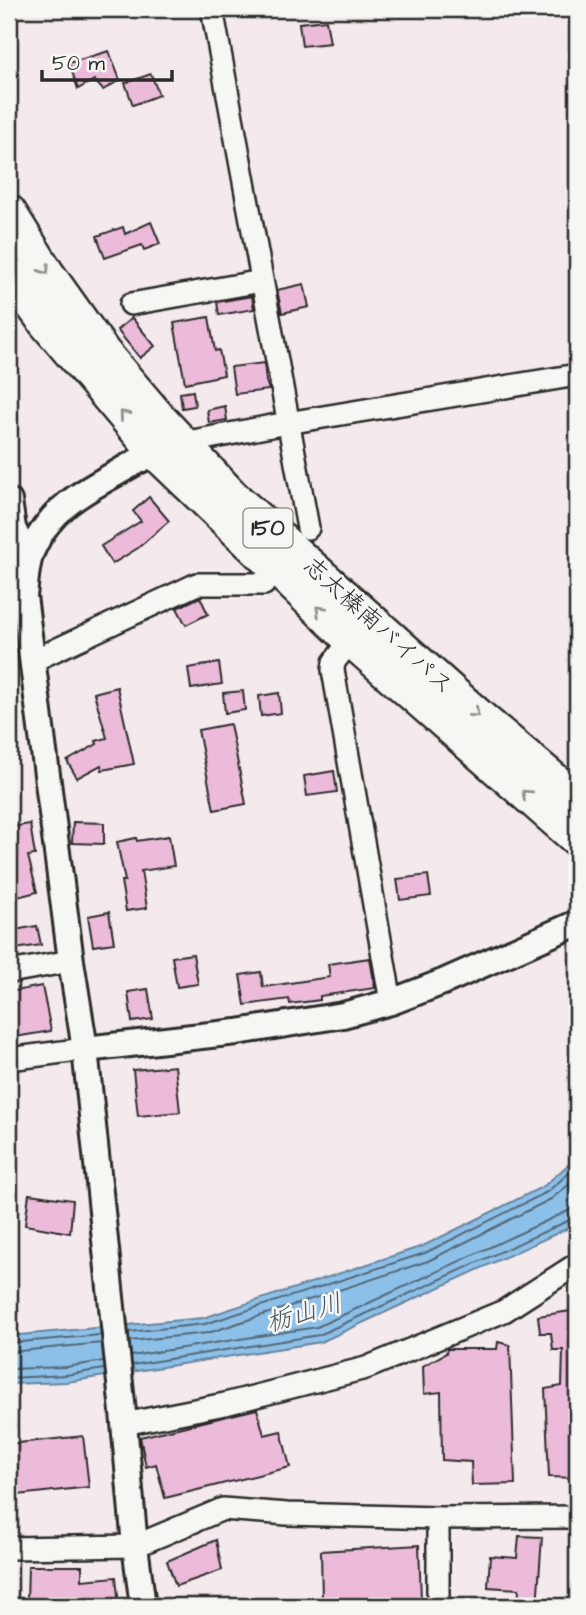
<svg xmlns="http://www.w3.org/2000/svg" width="586" height="1615" font-family="'Architects Daughter','Klee One',sans-serif">
	<rect width="100%" height="100%" fill="#f4eaed"/>
	<filter id="ink" filterUnits="userSpaceOnUse"><feTurbulence type="fractalNoise" baseFrequency=".0143" numOctaves="2"/><feDisplacementMap in="SourceGraphic" scale="14" xChannelSelector="R" yChannelSelector="G"/><feConvolveMatrix kernelMatrix="1 2 1 2 8 2 1 2 1" color-interpolation-filters="sRGB"/></filter>
	<g filter="url(#ink)">
		<polygon fill="#8dc0e9" stroke="#66849d" stroke-width="2" points="577,1157 577,1224 321,1342 67,1382 9,1384 9,1336 203,1318 423,1246 544,1186"/>
		<g fill="none" stroke-linecap="round" stroke-linejoin="round">
			<g stroke="#526777" stroke-width="2">
				<polyline points="129,1332 205,1324 425,1253 547,1192 577,1166"/>
				<polyline points="130,1341 208,1333 428,1261 551,1199 577,1178"/>
				<polyline points="9,1343 101,1335"/>
				<polyline points="9,1352 102,1343"/>
				<polyline points="131,1356 317,1327 568,1211 577,1209"/>
				<polyline points="132,1365 319,1335 572,1219 577,1218"/>
				<polyline points="9,1369 66,1367 104,1361"/>
				<polyline points="9,1378 66,1375 104,1369"/>
			</g>
		</g>
		<g fill="#edbbda" stroke="#2b2b2b" stroke-width="2">
			<polygon points="326,20 330,43 302,46 299,23"/>
			<polygon points="109,51 120,80 103,90 94,80 78,89 69,63"/>
			<polygon points="151,74 159,95 133,105 125,83"/>
			<polygon points="151,222 160,244 144,250 142,245 105,258 97,236 123,227 125,234"/>
			<polygon points="304,284 309,307 282,313 277,290"/>
			<polygon points="252,296 254,309 219,315 217,302"/>
			<polygon points="209,317 215,351 219,350 224,375 185,383 174,323"/>
			<polygon points="132,318 155,346 140,358 117,330"/>
			<polygon points="264,363 266,381 269,390 235,394 231,367"/>
			<polygon points="193,391 195,406 182,408 180,393"/>
			<polygon points="225,406 227,420 209,423 207,410"/>
			<polygon points="149,497 169,521 138,548 112,564 101,546 141,521 133,511"/>
			<polygon points="200,597 208,614 186,625 177,608"/>
			<polygon points="219,663 222,684 191,689 188,668"/>
			<polygon points="117,687 134,764 102,770 101,765 77,778 67,761 97,744 96,741 107,738 94,693"/>
			<polygon points="243,691 245,710 225,713 223,693"/>
			<polygon points="279,693 281,713 261,716 259,696"/>
			<polygon points="230,724 246,804 214,810 198,730"/>
			<polygon points="334,771 337,792 307,796 304,776"/>
			<polygon points="73,822 104,823 104,844 72,843"/>
			<polygon points="30,824 35,855 28,856 37,892 9,899 9,872 15,870 11,827"/>
			<polygon points="169,836 174,866 141,871 147,908 126,911 121,881 125,881 117,842 136,838 137,841"/>
			<polygon points="428,875 431,896 400,900 397,879"/>
			<polygon points="109,912 114,943 93,946 88,916"/>
			<polygon points="37,926 41,945 9,950 9,931"/>
			<polygon points="193,954 198,984 177,987 172,957"/>
			<polygon points="370,958 375,988 320,996 320,1000 290,1004 289,999 245,1005 240,975 261,972 263,987 330,977 328,964"/>
			<polygon points="42,986 51,1031 9,1038 9,992"/>
			<polygon points="148,989 153,1019 132,1022 128,992"/>
			<polygon points="175,1066 180,1112 138,1116 133,1070"/>
			<polygon points="29,1194 73,1200 70,1233 25,1225"/>
			<polygon points="577,1310 577,1478 549,1477 545,1389 562,1386 563,1350 553,1350 551,1333 540,1333 538,1316"/>
			<polygon points="498,1342 510,1345 515,1484 472,1485 471,1462 442,1460 441,1392 424,1394 423,1366 446,1353 447,1349 497,1349"/>
			<polygon points="257,1409 264,1435 281,1431 290,1467 165,1498 156,1464 146,1467 140,1437"/>
			<polygon points="83,1436 89,1487 9,1496 9,1444"/>
			<polygon points="519,1536 542,1537 537,1606 518,1606 519,1589 488,1587 490,1556 517,1558"/>
			<polygon points="216,1540 222,1570 176,1586 167,1561"/>
			<polygon points="419,1545 421,1600 322,1602 321,1551"/>
			<polygon points="28,1566 82,1566 82,1580 116,1577 119,1606 98,1606 97,1602 27,1602"/>
		</g>
		<g fill="none" stroke-linecap="round" stroke-linejoin="round">
			<defs>
				<g id="minor">
					<polyline points="212,9 308,528"/>
					<polyline points="131,304 262,281"/>
					<polyline points="183,443 287,423 577,375"/>
					<polyline points="351,640 334,662 333,670 391,1002"/>
					<polyline points="32,661 197,584 264,584"/>
					<polyline points="9,972 71,961"/>
					<polyline points="9,1059 85,1049"/>
					<polyline points="124,1424 225,1404 366,1368 504,1311 577,1264"/>
					<polyline points="9,1548 135,1546 223,1509 287,1514 438,1518 577,1517"/>
					<polyline points="438,1606 438,1518"/>
				</g>
				<g id="tertiary">
					<polyline points="9,501 13,528 19,541 33,548"/>
					<polyline points="85,1049 237,1032 343,1015 391,1002 443,982 577,923"/>
					<path d="M 143,1606 L 135,1546 L 123,1412 L 85,1049 L 71,961 L 24,596 C 26,580 26,562 33,548 C 50,510 82,492 117,473 C 134,463 151,453 171,447"/>
				</g>
				<g id="trunk">
					<polyline points="9,212 47,273 103,352 159,418 233,497 482,719 577,799"/>
					<polyline points="9,273 45,322 155,452 351,640 577,839"/>
				</g>
			</defs>
			<use href="#minor" stroke="#2b2b2b" stroke-width="26"/>
			<use href="#tertiary" stroke="#2b2b2b" stroke-width="30"/>
			<use href="#trunk" stroke="#2b2b2b" stroke-width="38"/>
			<use href="#minor" stroke="#f6f6f2" stroke-width="21"/>
			<use href="#tertiary" stroke="#f6f6f2" stroke-width="24"/>
			<use href="#trunk" stroke="#f6f6f2" stroke-width="33"/>
		</g>
		<defs><path id="oneway-chevron" d="M-2-3.5L2.5 0L-2 3.5" fill="none" stroke-width="1.6" stroke-linecap="round" stroke-linejoin="round" transform="scale(1.75)"/></defs>
		<g stroke="#90908e">
			<use href="#oneway-chevron" transform="translate(45 270) rotate(57)"/>
			<use href="#oneway-chevron" transform="translate(124 415) rotate(-130)"/>
			<use href="#oneway-chevron" transform="translate(320 610) rotate(-136)"/>
			<use href="#oneway-chevron" transform="translate(475 713) rotate(41)"/>
			<use href="#oneway-chevron" transform="translate(526 794) rotate(-138)"/>
		</g>
	</g>
	<g text-anchor="middle" dominant-baseline="central" stroke-width="5" stroke-linejoin="round" paint-order="stroke">
		<rect fill="#f6f6f2" stroke="#686867" stroke-width="2" x="243.5" y="508.5" width="49" height="39" rx="5"/>
		<g font-size="23" font-weight="bold" fill="#2b2b2b">
			<text x="268" y="528">150</text>
		</g>
		<g font-size="24" fill="#2b2b2b" stroke="#f6f6f2">
			<text transform="translate(378 626) rotate(42)">志太榛南バイパス</text>
		</g>
		<g font-size="26" font-style="italic" fill="#485864" stroke="#f6f6f2">
			<text transform="translate(304 1313) rotate(-16)">栃山川</text>
		</g>
	</g>
	<rect width="586" height="1615" fill="none" stroke="#f6f6f2" stroke-width="35"/>
	<rect x="18" y="18" width="551" height="1580" fill="none" stroke="#2b2b2b" stroke-width="2.5" filter="url(#ink)"/>
	<path d="M42 70v10h130v-10" fill="none" stroke="#2b2b2b" stroke-width="3.5"/>
	<text x="52" y="70" font-size="21" fill="#2b2b2b" stroke="#f6f6f2" stroke-width="5" paint-order="stroke">50 m</text>
</svg>
